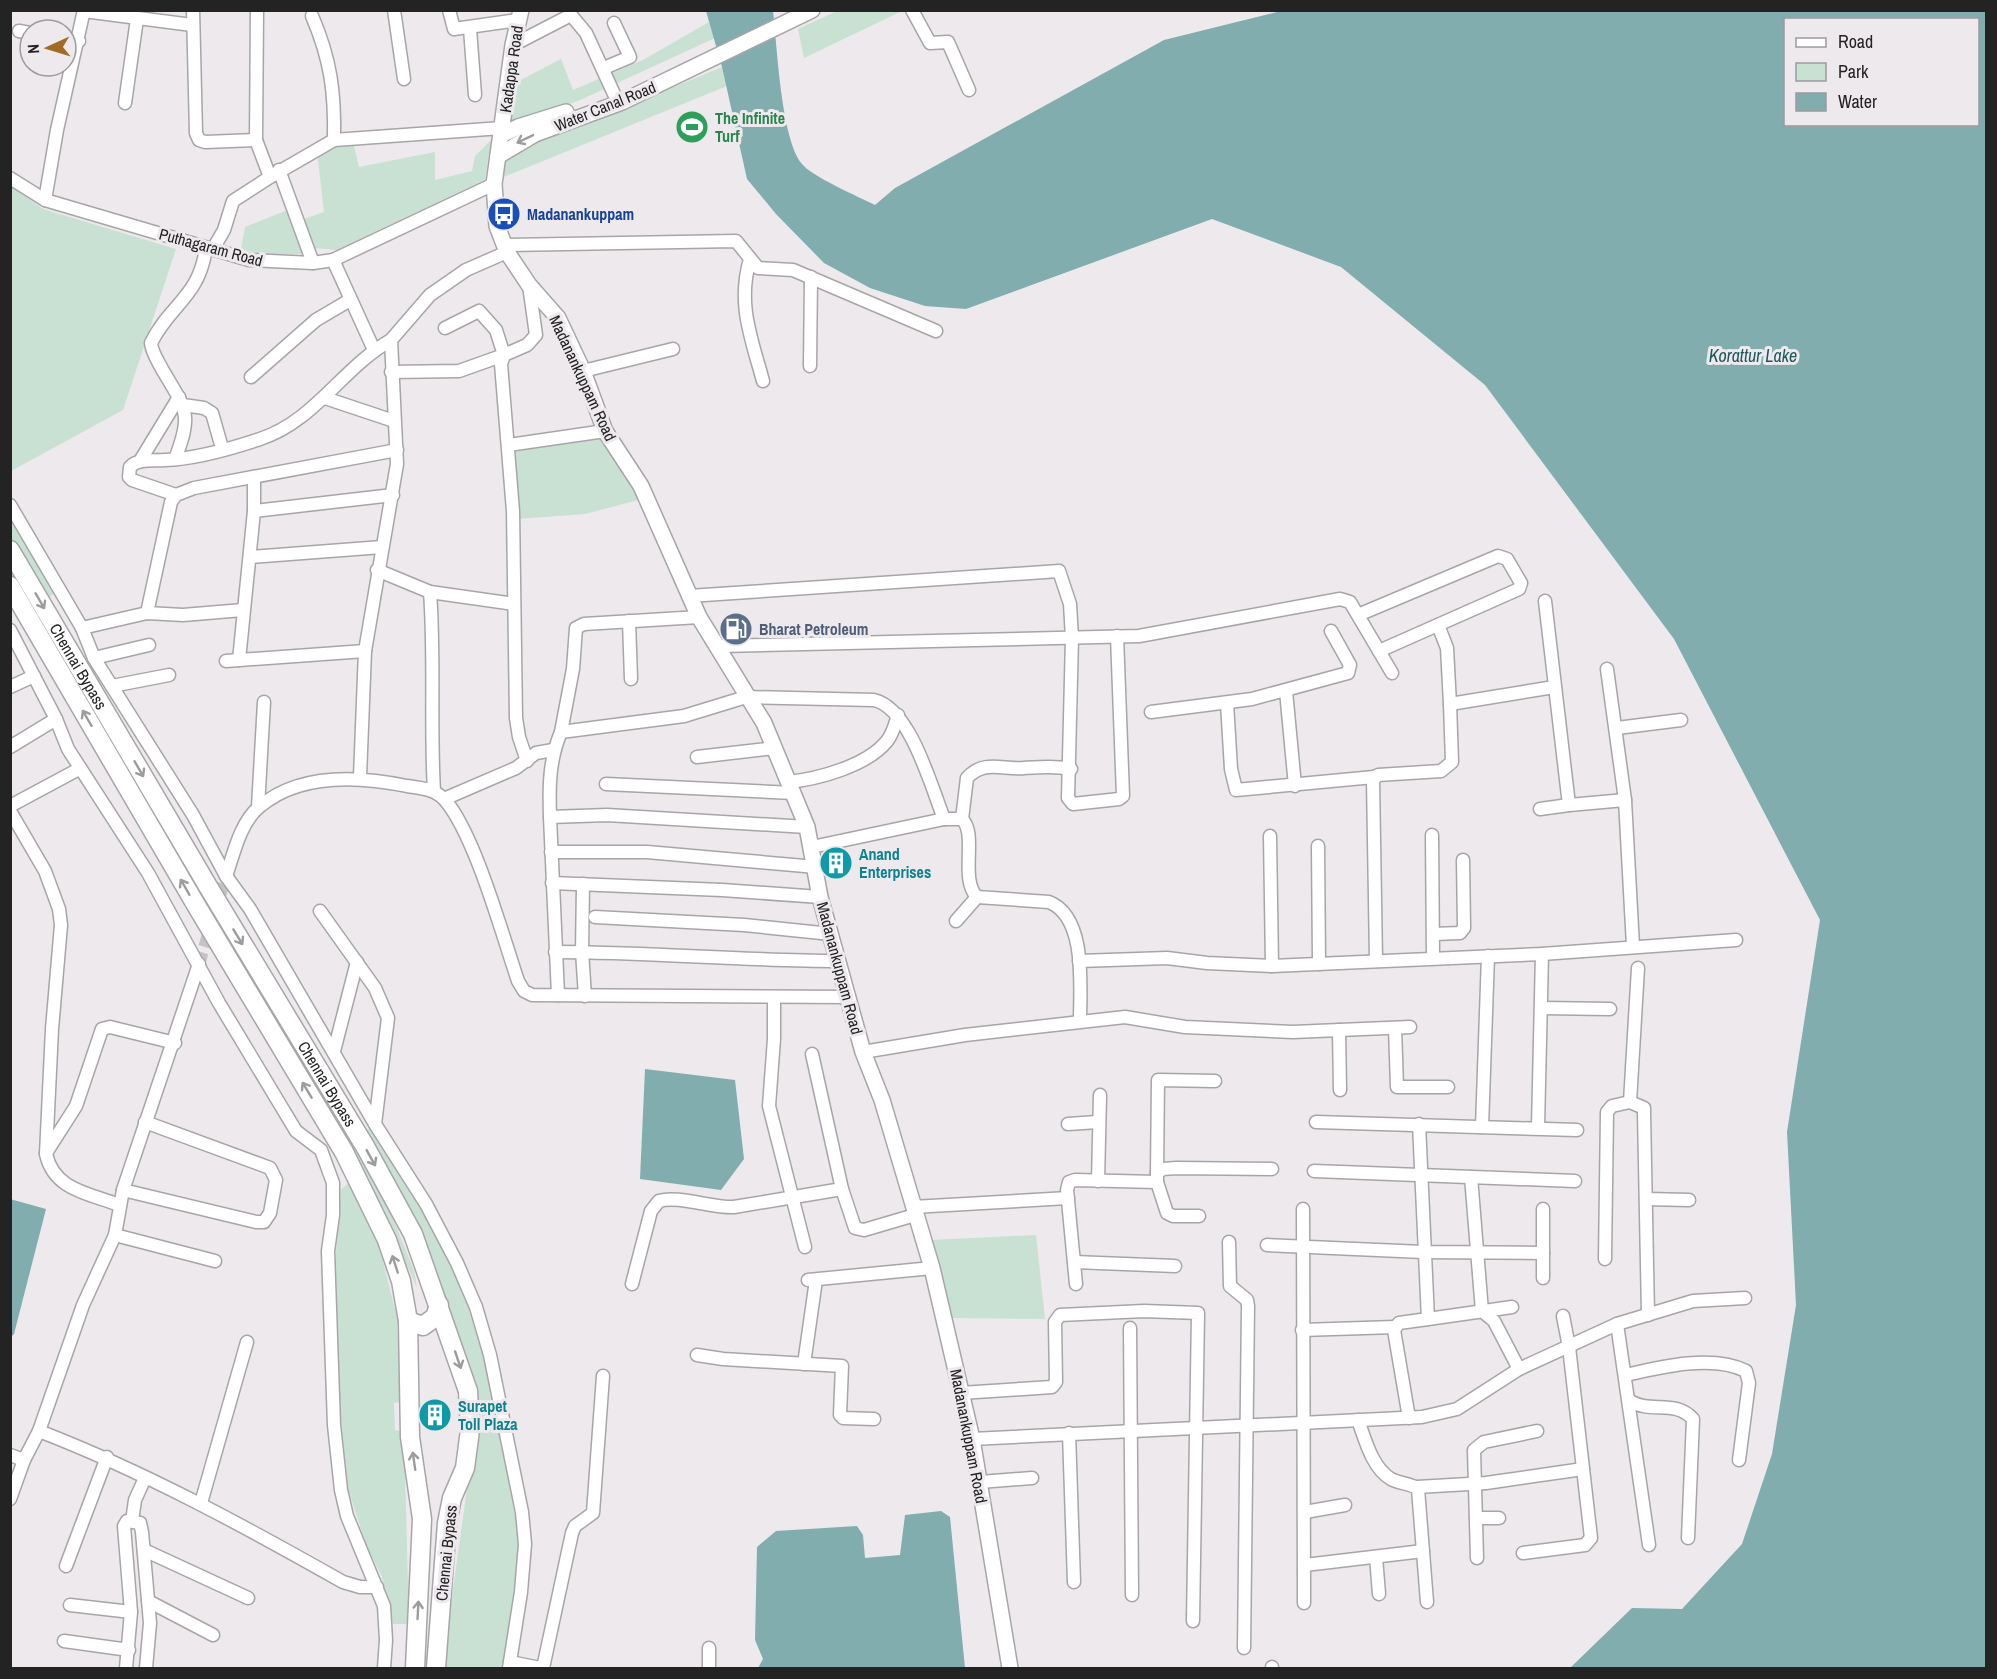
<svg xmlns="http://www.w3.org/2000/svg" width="1997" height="1679" font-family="'Archivo Narrow',sans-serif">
	<rect width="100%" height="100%" fill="#ede9ed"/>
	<g fill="#c8e1d3">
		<polygon points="837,11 837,10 902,11 804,58 798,29"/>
		<polygon points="709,22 715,38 578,101 509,124 515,83 561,59 573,90 643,60"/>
		<polygon points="722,67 727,86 501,178 505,158 547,136 572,129"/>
		<polygon points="491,140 485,179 482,181 337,250 315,248 304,219 324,212 317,151 326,146 353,142 359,167 435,152 435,180 472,171 475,156"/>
		<polygon points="11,186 43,209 176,249 123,410 11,471"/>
		<polygon points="290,209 304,251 301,254 259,254 241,249 245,227"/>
		<polygon points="601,437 642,499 585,514 516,519 513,448"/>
		<polygon points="10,515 56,592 46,600 11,540"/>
		<polygon points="10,560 380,1185 414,1271 417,1288 391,1229 11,578"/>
		<polygon points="371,1127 422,1207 452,1261 471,1307 487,1357 520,1544 516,1593 504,1668 442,1668 472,1453 473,1390 363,1134"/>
		<polygon points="349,1182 378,1241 397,1318 401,1402 394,1403 395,1430 404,1432 409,1624 393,1624 382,1577 366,1545 348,1488 341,1425 335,1266 341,1190"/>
		<polygon points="1036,1235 1045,1319 950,1318 929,1240"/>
	</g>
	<g fill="#81adaf" fill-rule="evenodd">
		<path d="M 706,11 L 773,11 C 777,45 781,139 802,164 C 811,176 859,197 875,205 L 895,188 L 1164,40 L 1281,11 L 1986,11 L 1986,1668 L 1570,1668 L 1632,1608 L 1682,1609 L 1742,1544 L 1772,1454 L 1796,1305 L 1787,1132 L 1820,920 L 1674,639 L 1485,385 L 1341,267 L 1212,219 L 966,309 L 925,306 L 870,288 L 824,263 L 776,214 L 747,179 L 722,67 ZM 1786,20 L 1978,20 L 1978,124 L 1786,124 Z"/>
		<polygon points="645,1069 735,1080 744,1159 721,1190 640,1179"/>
		<polygon points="10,1199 46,1209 14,1334 11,1337"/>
		<polygon points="941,1511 950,1517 965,1668 758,1668 763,1659 755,1640 757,1547 776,1531 857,1526 863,1535 865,1558 900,1555 905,1515"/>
	</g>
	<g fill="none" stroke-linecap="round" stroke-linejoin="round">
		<polyline stroke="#c5c1c5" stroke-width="12" stroke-dasharray="12 6" stroke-linecap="butt" points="199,964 226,876"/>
		<defs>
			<g id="minor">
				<polyline points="193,10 196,133 199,140 205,142 256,140"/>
				<polyline points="394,10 404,79"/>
				<polyline points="449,10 454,29 518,20"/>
				<polyline points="912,10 930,43 948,42 969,90"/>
				<polyline points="84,11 192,25"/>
				<path d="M 312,16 C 331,60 335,93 334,140"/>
				<polyline points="470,29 475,95"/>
				<polyline points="19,31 30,33"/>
				<polyline points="66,39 79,41"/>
				<polyline points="513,45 571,15 586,33 614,94"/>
				<polyline points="604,68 630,57 614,23"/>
				<polyline points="125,103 137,19"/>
				<polyline points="279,170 313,263"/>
				<polyline points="270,177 334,140 502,128"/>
				<polyline points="10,178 45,200 249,260 313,263 333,260 494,184"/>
				<polyline points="45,200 57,130 84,10"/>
				<polyline points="504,245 736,241 758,268 793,270 936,331"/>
				<polyline points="213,249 224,230 233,201 270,177 256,140 257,10"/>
				<path d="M 750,259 C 737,304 751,337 763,381"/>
				<polyline points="333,260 374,350"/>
				<polyline points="810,366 811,277"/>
				<polyline points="583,371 673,349"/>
				<polyline points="391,372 459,371 504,355 496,330 479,311 445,328"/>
				<polyline points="251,377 316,320 350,300"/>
				<polyline points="325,398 394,421"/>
				<polyline points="183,405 204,408 212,413 222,448"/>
				<polyline points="508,445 605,431"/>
				<path d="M 175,459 C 193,413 186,410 162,369 C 158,361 152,353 151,343 C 170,304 199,298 206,248"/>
				<polyline points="140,461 179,397"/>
				<polyline points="254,477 254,511"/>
				<path d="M 176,495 L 132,480 L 129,477 L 130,467 C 138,458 154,461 165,460 C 193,459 233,448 260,439 C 315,421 342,368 391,340"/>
				<polyline points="10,505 82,628 94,658 193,815 226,876 250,909 375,1124 426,1204 457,1263 476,1307 490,1355 522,1512 525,1544 521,1592 509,1668"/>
				<polyline points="250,557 382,547"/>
				<polyline points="377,570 430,592 514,604"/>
				<path d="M 430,592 C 435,658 430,725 434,791"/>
				<polyline points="689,596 1059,571 1070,604 1072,638 1068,798 1073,804 1119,799 1123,796 1117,636"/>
				<polyline points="1545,601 1569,805 1625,800"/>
				<polyline points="147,613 171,502 176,495 194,488 397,450"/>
				<polyline points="1358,615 1498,556 1507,559 1521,583 1519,589 1379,651"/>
				<polyline points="629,621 631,679"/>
				<polyline points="1438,625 1447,648 1450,704 1554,687"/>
				<polyline points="82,628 147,613 183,615 243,610"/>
				<polyline points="10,630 56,719 68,749 148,873 219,1003 296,1131 321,1150 333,1183 333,1215 328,1251 334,1425 341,1490 347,1516 384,1606 386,1640 384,1668"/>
				<polyline points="719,646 1139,636 1340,599 1350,602 1392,673"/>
				<polyline points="94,658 149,645"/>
				<polyline points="239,660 254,511 393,495"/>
				<polyline points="226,661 365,651"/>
				<polyline points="1607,669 1625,800 1633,946"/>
				<polyline points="112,686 169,675"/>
				<polyline points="10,687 34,676"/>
				<polyline points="1286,691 1295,786"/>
				<polyline points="1227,703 1231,769 1236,790 1374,777"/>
				<polyline points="1151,712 1252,699 1348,673 1350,665 1331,631"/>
				<polyline points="1617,728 1681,720"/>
				<polyline points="561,732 573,669 576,628 584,624 699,617"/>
				<polyline points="10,747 56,719"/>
				<polyline points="697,757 775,748"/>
				<polyline points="527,761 519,737 516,718 513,511 501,364 504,355 527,345 536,335 529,285"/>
				<polyline points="360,777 365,651 397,464 391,340 430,295 466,270 507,252"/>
				<path d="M 788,782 C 818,779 867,766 887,741 C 893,734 895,724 898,715"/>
				<polyline points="606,784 793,793"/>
				<polyline points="444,799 516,768 536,753 553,750"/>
				<polyline points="10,806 79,769"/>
				<polyline points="258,807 264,702"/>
				<polyline points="1540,809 1569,805"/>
				<path d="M 10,811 L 45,871 L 59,909 L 61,925 L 52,1029 L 46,1154 C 54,1190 88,1193 119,1205"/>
				<polyline points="550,817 558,995"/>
				<path d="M 962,819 L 967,778 C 984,759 1003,770 1024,768 C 1041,767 1054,766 1071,769"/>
				<path d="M 807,827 L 607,815 L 550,817 C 549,787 549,760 561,732 L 684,716 L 746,697 L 874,700 C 910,708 931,786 944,819"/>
				<polyline points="1432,835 1433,957"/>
				<polyline points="1270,836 1272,966"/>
				<polyline points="1318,846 1319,964"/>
				<path d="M 812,847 L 944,819 L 962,819 C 978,835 959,878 977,897 L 1049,902 C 1087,917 1080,987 1080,1021"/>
				<polyline points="551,852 647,852 816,867"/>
				<path d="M 226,876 C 234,853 240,823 259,807 C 300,772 359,776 407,786 C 421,788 435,789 445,800 C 475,835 502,934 518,981 L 524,991 L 532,995 L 849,997"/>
				<polyline points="552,883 722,890 820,897"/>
				<polyline points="583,884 582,952 585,996"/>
				<polyline points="320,911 375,988 388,1018 375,1124"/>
				<polyline points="595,917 744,925 831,934"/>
				<polyline points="956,921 977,897"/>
				<polyline points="1434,934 1460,933 1464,928 1463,860"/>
				<path d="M 555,952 C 650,952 744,961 839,961"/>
				<polyline points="1376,960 1373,780 1378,775 1441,771 1452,762 1450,704"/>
				<polyline points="1079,961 1167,958 1207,963 1272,966 1542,954 1736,940"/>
				<polyline points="774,998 774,1039 769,1106 805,1247"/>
				<polyline points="1542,1008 1610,1009"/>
				<polyline points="1395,1028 1397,1087 1448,1087"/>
				<polyline points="1339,1030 1340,1090"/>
				<polyline points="334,1051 357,962"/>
				<polyline points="863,1052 965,1035 1125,1017 1185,1027 1293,1032 1410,1027"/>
				<polyline points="812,1054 842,1189 855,1228 864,1230 915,1215"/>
				<polyline points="1630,1102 1638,968"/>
				<polyline points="1316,1122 1577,1130"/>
				<polyline points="1068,1124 1098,1122"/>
				<polyline points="1482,1127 1488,956"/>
				<polyline points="1538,1127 1542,954"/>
				<polyline points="46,1153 76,1106 102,1029 110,1027 175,1043"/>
				<polyline points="1314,1171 1575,1181"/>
				<polyline points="1157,1173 1158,1080 1215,1081"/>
				<polyline points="1471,1177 1482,1311 1494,1321 1519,1369"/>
				<polyline points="1098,1181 1100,1095"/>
				<polyline points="1157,1182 1167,1213 1173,1216 1199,1216"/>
				<polyline points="123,1190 256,1222 264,1222 270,1213 276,1180 270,1168 145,1122"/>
				<polyline points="1646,1199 1689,1200"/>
				<polyline points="913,1207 1068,1198"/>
				<polyline points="1303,1209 1304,1603"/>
				<polyline points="1543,1209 1543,1253"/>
				<polyline points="115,1235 215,1261"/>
				<polyline points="1229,1242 1230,1286 1247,1300 1248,1306 1244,1648"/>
				<polyline points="1267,1245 1423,1252 1543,1253 1543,1278"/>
				<polyline points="1605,1259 1607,1112 1612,1106 1630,1102 1644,1108 1644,1113 1648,1315"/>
				<polyline points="1074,1262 1175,1266"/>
				<polyline points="808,1280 932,1268"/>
				<path d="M 632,1284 L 651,1211 L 659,1201 C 678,1195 712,1208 734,1207 L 842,1189"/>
				<polyline points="1076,1284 1067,1190 1069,1182 1075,1180 1157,1182 1157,1173 1163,1169 1176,1168 1272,1169"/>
				<polyline points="1428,1319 1512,1307"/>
				<polyline points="1617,1324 1649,1545"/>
				<polyline points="1130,1328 1132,1595"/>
				<polyline points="1302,1330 1395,1327"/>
				<polyline points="697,1355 723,1359 842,1366 840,1415 843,1418 874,1419"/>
				<polyline points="804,1364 816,1280"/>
				<path d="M 1626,1375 C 1660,1367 1713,1354 1746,1371 L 1749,1383 L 1739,1460"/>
				<polyline points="961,1393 1052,1387 1056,1382 1055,1322 1060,1315 1144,1311 1198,1313 1193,1621"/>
				<path d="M 1630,1401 C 1651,1414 1675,1399 1693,1419 L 1688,1538"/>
				<polyline points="1409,1418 1394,1330 1399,1323 1428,1319 1419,1124"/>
				<path d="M 1358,1420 C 1365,1439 1372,1468 1391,1479 C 1400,1484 1411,1483 1418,1489 L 1427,1602"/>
				<path d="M 39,1431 C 145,1472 244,1526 343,1582 L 360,1587 L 377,1587"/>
				<polyline points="1069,1433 1074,1582"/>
				<polyline points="972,1439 1422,1417 1457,1409 1519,1369 1617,1324 1693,1301 1745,1298"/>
				<polyline points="10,1455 24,1460"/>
				<polyline points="980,1482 1032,1478"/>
				<polyline points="1417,1487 1486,1483 1583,1469"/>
				<polyline points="10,1499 24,1460 39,1431 83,1305 115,1235 123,1190 199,964"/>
				<polyline points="201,1503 247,1342"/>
				<polyline points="1305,1512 1345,1505"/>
				<polyline points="1476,1518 1499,1518"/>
				<polyline points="132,1521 135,1500 145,1478"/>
				<polyline points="144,1550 248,1598"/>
				<polyline points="1523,1553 1585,1545 1591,1538 1569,1347 1563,1316"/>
				<polyline points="1376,1557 1379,1594"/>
				<polyline points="1477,1558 1474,1450 1484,1442 1537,1431"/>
				<polyline points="1305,1565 1423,1551"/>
				<polyline points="66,1566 107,1457"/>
				<polyline points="148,1601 213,1635"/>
				<polyline points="70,1605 131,1612"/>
				<polyline points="64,1641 129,1650"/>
				<polyline points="510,1662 540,1668"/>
				<polyline points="126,1668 131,1612 124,1526 127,1521 140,1523 142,1532 150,1623 146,1668"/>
				<polyline points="543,1668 572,1533 575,1526 593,1513 603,1376"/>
				<polyline points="709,1668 709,1648"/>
				<polyline points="1272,1668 1272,1667"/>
			</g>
			<g id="major">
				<polyline points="521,10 513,45 494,184 497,226 507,252 529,285 558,318 583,371 605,431 641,486 699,617 764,723 807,827 820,897 863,1052 882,1100 932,1268 972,1439 1010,1668"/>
				<polyline points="501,135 518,127 566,112"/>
				<polyline points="498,156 535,134 622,102 812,10"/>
			</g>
			<g id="highway">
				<path id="s1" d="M 10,550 L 209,888 L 366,1148 L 413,1234 L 468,1391 L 470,1430 L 465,1468 L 452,1498 L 447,1523 L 436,1668"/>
				<polyline points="10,586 196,905 344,1152 387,1240 401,1281 408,1321 410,1437 422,1519 415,1668"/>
				<polyline points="408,1321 423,1326 435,1317 439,1305"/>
			</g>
		</defs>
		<use href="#minor" stroke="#a8a5a8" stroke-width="15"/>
		<use href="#major" stroke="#a8a5a8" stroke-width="18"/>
		<use href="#highway" stroke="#a8a5a8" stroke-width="21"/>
		<use href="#minor" stroke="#fff" stroke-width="12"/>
		<use href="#major" stroke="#fff" stroke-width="15"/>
		<use href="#highway" stroke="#fff" stroke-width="18"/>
	</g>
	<defs><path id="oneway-shaft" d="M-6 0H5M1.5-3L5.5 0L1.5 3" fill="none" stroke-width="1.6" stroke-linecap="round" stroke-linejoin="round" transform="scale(1.5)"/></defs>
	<g stroke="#9c9c9c">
		<use href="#oneway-shaft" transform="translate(525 139) rotate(154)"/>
		<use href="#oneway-shaft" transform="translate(40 601) rotate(60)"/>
		<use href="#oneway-shaft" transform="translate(87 718) rotate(-120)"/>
		<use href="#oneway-shaft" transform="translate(139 769) rotate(60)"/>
		<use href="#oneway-shaft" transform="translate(185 887) rotate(-120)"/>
		<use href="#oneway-shaft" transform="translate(238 937) rotate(59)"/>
		<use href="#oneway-shaft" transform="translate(307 1090) rotate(-121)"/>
		<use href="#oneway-shaft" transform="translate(371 1158) rotate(61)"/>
		<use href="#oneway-shaft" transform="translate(395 1264) rotate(-108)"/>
		<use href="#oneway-shaft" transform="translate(458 1360) rotate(71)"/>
		<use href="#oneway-shaft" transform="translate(414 1461) rotate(-98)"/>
		<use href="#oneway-shaft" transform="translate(418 1610) rotate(-87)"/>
	</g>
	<defs>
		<symbol id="stadium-disc" viewBox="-11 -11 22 22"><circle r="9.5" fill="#2e9e5b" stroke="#ede9ed"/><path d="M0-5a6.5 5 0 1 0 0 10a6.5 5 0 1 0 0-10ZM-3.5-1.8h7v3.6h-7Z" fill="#fff"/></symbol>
		<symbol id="bus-disc" viewBox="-11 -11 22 22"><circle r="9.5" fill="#1a4fb4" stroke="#ede9ed"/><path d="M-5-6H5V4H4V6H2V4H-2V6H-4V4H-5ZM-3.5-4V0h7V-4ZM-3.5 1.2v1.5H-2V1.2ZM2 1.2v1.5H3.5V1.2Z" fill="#fff"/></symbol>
		<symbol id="fuel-disc" viewBox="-11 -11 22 22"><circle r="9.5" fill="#5c6f8a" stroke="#ede9ed"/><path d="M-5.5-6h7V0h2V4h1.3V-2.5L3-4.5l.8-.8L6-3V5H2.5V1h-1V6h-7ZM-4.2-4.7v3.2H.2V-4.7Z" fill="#fff"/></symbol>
		<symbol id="building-disc" viewBox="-11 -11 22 22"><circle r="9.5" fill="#0f9aa8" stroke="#ede9ed"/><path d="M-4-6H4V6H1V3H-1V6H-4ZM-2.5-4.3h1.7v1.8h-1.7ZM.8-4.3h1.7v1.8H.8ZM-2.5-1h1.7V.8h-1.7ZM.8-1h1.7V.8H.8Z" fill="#fff"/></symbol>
	</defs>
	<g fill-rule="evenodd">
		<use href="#stadium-disc" x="673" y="108" width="38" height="38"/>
		<use href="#bus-disc" x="485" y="195" width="38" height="38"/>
		<use href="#fuel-disc" x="717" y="610" width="38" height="38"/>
		<use href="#building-disc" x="817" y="844" width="38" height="38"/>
		<use href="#building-disc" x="416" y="1396" width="38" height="38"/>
	</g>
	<g text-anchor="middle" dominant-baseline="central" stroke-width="6" stroke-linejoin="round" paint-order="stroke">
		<g font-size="16" fill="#242324" stroke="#ede9ed">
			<text transform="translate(511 69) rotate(-82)">Kadappa Road</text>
			<text transform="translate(605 106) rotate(-22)">Water Canal Road</text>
			<text transform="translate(211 247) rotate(15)">Puthagaram Road</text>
			<text transform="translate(583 378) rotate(65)">Madanankuppam Road</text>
			<text stroke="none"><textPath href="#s1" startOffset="135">Chennai Bypass</textPath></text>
			<text transform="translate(840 968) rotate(75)">Madanankuppam Road</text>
			<text stroke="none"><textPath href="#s1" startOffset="621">Chennai Bypass</textPath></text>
			<text transform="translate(969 1436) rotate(79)">Madanankuppam Road</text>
			<text transform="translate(446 1553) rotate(-84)">Chennai Bypass</text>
		</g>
		<g font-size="16" font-weight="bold" fill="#27864d" stroke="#ede9ed" text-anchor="start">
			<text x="715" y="118">The Infinite<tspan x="715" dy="18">Turf</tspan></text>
		</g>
		<g font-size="16" font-weight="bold" fill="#164399" stroke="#ede9ed" text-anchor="start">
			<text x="527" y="214">Madanankuppam</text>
		</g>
		<g font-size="16" font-weight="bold" fill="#4e5e75" stroke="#ede9ed" text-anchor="start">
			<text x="759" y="629">Bharat Petroleum</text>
		</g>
		<g font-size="16" font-weight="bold" fill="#0d838f" stroke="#ede9ed" text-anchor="start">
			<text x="859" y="854">Anand<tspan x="859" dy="18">Enterprises</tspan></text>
			<text x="458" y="1406">Surapet<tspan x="458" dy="18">Toll Plaza</tspan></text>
		</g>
		<g font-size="18" font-style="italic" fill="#1a595c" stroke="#ede9ed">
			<text x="1753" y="355">Korattur Lake</text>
		</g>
	</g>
	<rect width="1997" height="1679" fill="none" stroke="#242324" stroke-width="24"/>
	<rect x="1784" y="18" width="195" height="108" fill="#ede9ed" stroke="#9d9a9d" stroke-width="1.5"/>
	<rect x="1796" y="38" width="30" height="9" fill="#ffffff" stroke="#9d9a9d" stroke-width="1.5"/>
	<text x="1838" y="48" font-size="18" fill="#242324">Road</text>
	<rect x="1796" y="63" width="30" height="18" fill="#c8e1d3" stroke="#9d9a9d" stroke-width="1.5"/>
	<text x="1838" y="78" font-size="18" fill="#242324">Park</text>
	<rect x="1796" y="93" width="30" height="18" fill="#81adaf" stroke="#9d9a9d" stroke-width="1.5"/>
	<text x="1838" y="108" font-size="18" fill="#242324">Water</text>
	<g transform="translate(48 48) rotate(266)"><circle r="28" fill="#ede9ed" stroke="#9d9a9d" stroke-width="1.5"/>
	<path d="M0-4.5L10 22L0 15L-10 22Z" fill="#a16b25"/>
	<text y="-9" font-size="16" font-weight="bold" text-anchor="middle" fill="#242324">N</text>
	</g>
</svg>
